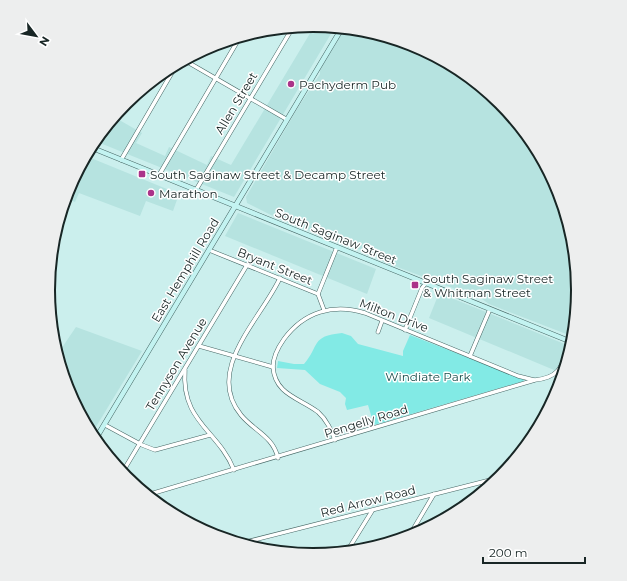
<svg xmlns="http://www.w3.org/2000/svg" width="627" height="581" font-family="Montserrat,sans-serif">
	<rect width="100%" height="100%" fill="#cbefed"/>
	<g fill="#b6e3e0">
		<polygon points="315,25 335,27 234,197 95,141 114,117 142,133 136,143 165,156 169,147 207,165 211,156 231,165"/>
		<polygon points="345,28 366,30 415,45 461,70 468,75 465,80 501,103 534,143 559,189 574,239 579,291 574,337 489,304 482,299 384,262 374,255 281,220 247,203 246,197 297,109 320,74 320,70"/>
		<polygon points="86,156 179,194 173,211 146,201 140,216 79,193 75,202 65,198 68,189"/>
		<polygon points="238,213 376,269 367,294 225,236"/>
		<polygon points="439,293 572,347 563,379 554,370 429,318"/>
		<polygon points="76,327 142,351 91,435 68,392 57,355"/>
	</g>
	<path fill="#82eae5" d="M 342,333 L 351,336 L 358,344 L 403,356 L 403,351 L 410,335 L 523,379 L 524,381 L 374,425 L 368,405 L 347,410 L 345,404 L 346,398 L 340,392 L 320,384 L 305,370 L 277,368 L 278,361 L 294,364 L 304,364 C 320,346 310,336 342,333 Z"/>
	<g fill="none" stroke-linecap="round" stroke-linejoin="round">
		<defs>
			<g id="street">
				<polyline points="184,60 286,119"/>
				<polyline points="121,160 177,64"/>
				<polyline points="159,175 240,37"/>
				<polyline points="196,190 293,27"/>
				<polyline points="209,250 318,294 324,310"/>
				<polyline points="318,294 337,247"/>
				<polyline points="405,330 422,288 426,283"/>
				<polyline points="378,332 382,321"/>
				<polyline points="199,346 273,367"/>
				<polyline points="470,356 490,309"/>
				<path d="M 185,370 C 181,422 218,430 234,470"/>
				<polyline points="105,425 142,445 155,450 210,435"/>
				<polyline points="88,429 98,435"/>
				<path d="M 335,440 C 331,430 327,420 318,412 C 300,398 275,395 273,367 C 273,357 279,346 284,339 C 304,312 333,303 365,313 L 518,376 L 534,380"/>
				<path d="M 278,458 C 273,436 254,431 241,415 C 204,370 261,319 280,278"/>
				<polyline points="122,473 247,265"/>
				<polyline points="490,487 495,479"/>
				<path d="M 147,495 L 535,380 C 562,377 562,364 571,342"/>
				<polyline points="408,538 434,494"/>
				<polyline points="238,544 502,477"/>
				<polyline points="346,553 372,511"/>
			</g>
			<g id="secondary">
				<polyline points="90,147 574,343"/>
				<polyline points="95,440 342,28"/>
			</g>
		</defs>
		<use href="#street" stroke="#466765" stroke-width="4.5"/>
		<use href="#secondary" stroke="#466765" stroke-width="5.5"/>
		<use href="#street" stroke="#fff" stroke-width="3.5"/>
		<use href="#secondary" stroke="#c3f3f1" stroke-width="4.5"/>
	</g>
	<g fill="#ab3389" stroke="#fff" stroke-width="1.5">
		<circle cx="291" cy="84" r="4"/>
		<rect x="138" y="170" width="8" height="8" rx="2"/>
		<circle cx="151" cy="193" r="4"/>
		<rect x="411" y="281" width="8" height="8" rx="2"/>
	</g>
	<g text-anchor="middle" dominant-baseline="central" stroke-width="3" stroke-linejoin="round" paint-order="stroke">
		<g font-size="12" fill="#182625" stroke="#fff" text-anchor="start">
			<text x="299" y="84">Pachyderm Pub</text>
			<text x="150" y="174">South Saginaw Street &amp; Decamp Street</text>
			<text x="159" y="193">Marathon</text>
			<text x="423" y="278">South Saginaw Street<tspan x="423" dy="14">&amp; Whitman Street</tspan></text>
		</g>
		<g font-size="12" fill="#182625" stroke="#fff">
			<text transform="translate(236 103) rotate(-59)">Allen Street</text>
			<text transform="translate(336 236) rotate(22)">South Saginaw Street</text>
			<text transform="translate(275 266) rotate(22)">Bryant Street</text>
			<text transform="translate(185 270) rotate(-59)">East Hemphill Road</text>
			<text transform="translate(394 315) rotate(21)">Milton Drive</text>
			<text transform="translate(176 364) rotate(-59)">Tennyson Avenue</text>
			<text transform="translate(366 421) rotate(-17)">Pengelly Road</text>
			<text transform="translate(368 501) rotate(-14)">Red Arrow Road</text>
		</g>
		<g font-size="12" fill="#1b4e4c" stroke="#fff">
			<text x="428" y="376">Windiate Park</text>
		</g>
	</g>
	<path d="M0 0H627V581H0ZM55 290a258 258 0 1 1 516 0a258 258 0 1 1-516 0Z" fill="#edeeee" fill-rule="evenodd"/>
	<path fill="none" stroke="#182625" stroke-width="2" d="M55 290a258 258 0 1 1 516 0a258 258 0 1 1-516 0Z"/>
	<g transform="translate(36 36) rotate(122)" stroke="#ffffff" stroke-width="3" paint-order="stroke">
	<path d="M0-3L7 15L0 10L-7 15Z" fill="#182625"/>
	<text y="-6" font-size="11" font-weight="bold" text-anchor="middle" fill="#182625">N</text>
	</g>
	<path d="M483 557v6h102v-6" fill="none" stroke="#182625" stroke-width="2"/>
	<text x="489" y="557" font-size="12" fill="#182625" stroke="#ffffff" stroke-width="3" paint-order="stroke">200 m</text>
</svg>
